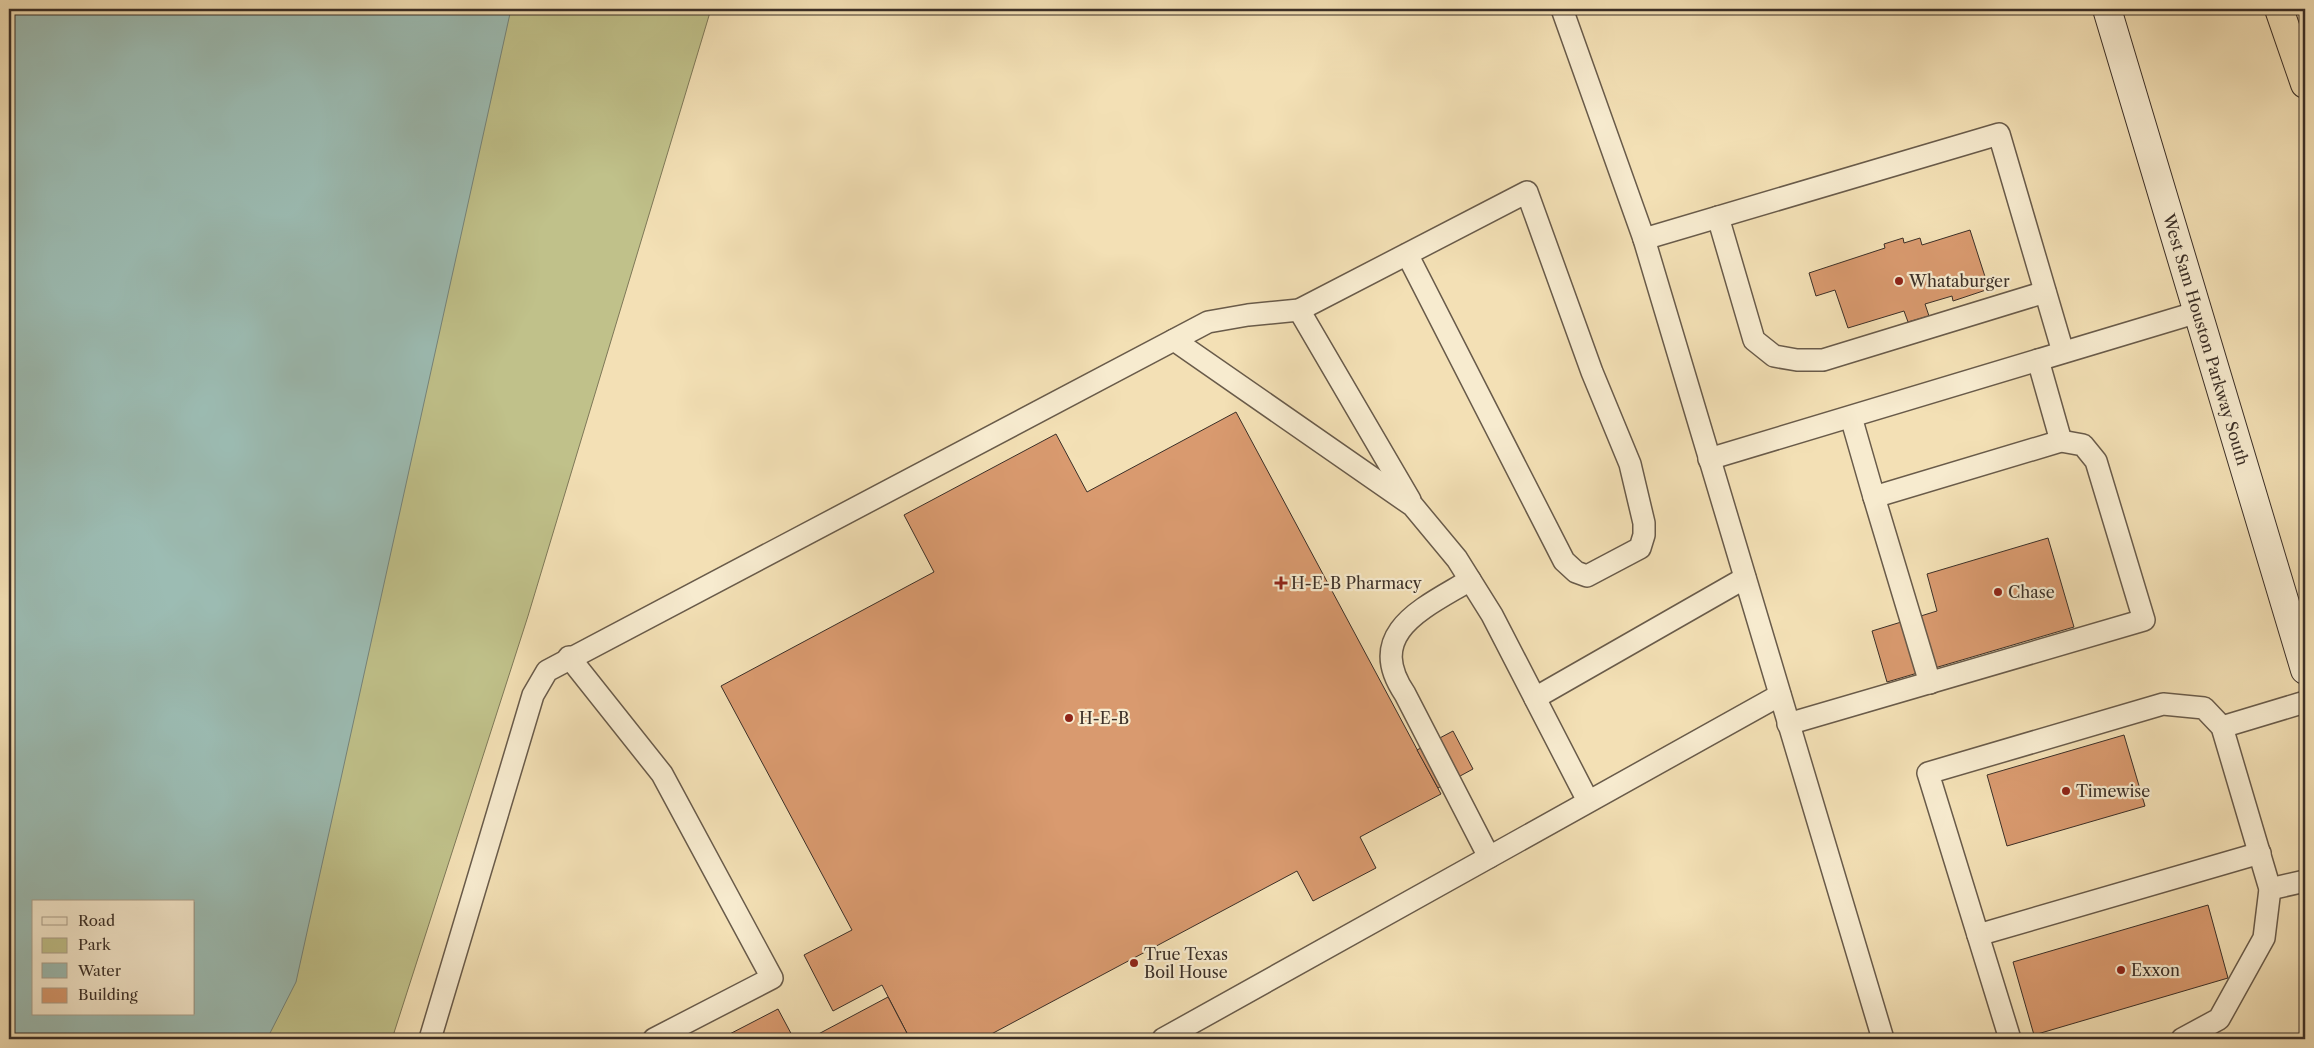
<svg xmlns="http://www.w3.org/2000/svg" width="2314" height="1048" font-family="'Libre Caslon Text',serif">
	<rect width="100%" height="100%" fill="#f3e0b5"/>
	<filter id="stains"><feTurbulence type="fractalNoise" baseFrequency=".004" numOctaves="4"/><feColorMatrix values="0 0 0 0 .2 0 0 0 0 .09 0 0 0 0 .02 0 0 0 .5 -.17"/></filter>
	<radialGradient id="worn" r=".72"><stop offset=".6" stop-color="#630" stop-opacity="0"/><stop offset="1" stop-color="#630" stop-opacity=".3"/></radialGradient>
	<path fill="#c0c18a" stroke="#7e7858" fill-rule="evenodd" d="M 9,9 L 711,9 L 528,616 L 392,1039 L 9,1039 ZM 34,902 L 194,902 L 194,1014 L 34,1014 Z"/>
	<path fill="#9cbcb3" stroke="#75847b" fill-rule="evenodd" d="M 9,9 L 511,9 L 296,982 L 267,1039 L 9,1039 ZM 34,902 L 194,902 L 194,1014 L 34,1014 Z"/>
	<g fill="#d99a6f" stroke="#3b2f27">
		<polygon points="1970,230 1989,289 1953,301 1952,296 1925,304 1929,316 1908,322 1904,311 1848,328 1835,290 1816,296 1809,273 1885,248 1884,244 1903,238 1904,243 1920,238 1922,245"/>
		<polygon points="1236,412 1441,794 1360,837 1376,868 1313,901 1297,871 982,1039 910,1039 882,985 833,1011 804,955 852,930 721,686 934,572 904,515 1056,434 1087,492"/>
		<polygon points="2048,538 2074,627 1887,682 1872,631 1937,611 1927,574"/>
		<polygon points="1453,731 1473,769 1438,788 1417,750"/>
		<polygon points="2124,735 2145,806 2007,846 1987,775"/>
		<polygon points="2208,905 2228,978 2034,1035 2013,962"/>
		<polygon points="888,997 910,1039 809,1039"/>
		<polygon points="778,1009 794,1039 720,1039"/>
	</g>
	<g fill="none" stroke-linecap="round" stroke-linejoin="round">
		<defs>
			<g id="lane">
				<polyline points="1562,9 1644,239 1883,1039"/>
				<polyline points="1718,217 1754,340 1774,356 1797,360 1823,360 2045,292"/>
				<polyline points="1644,239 1999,134 2063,352"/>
				<polyline points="1299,310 1410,500"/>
				<polyline points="1174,340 1413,506 1457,559 1492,615 1588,801"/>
				<polyline points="2038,360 2061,441"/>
				<polyline points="1709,459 2198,312"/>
				<polyline points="1874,497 1930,683"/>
				<path d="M 1470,580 C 1426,607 1363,632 1405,694 L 1489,857"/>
				<polyline points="569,657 662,774 772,978 654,1039"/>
				<polyline points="1535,698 1745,578"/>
				<polyline points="1788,724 2144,620 2096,461 2083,445 2061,441 1874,497 1851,417"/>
				<polyline points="2222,727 2305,702"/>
				<polyline points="2270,889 2305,881"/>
				<polyline points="1978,935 2260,853"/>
				<polyline points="430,1039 533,695 547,671 1208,322 1248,315 1299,310 1527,192 1592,372 1630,464 1644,523 1644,535 1640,548 1587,576 1576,572 1564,561 1407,254"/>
				<polyline points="1163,1039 1780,695"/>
				<polyline points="2010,1039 1928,773 2163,704 2204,708 2222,727 2270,889 2264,938 2219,1019 2182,1039"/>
			</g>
			<g id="secondary">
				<path id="s1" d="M 2107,9 L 2305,670"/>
			</g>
			<polyline id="highway" points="2279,9 2305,84"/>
		</defs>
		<use href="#lane" stroke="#695b4a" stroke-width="24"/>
		<use href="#secondary" stroke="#3b2f27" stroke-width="30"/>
		<use href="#highway" stroke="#3b2f27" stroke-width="30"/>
		<use href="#lane" stroke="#f7ebcf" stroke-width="21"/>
		<use href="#secondary" stroke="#f7ebcf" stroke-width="28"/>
		<use href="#highway" stroke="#f3e0b5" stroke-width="28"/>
	</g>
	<g fill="#8f2418" stroke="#f7ebcf" stroke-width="2">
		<circle cx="1899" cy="281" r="5"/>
		<path d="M1278.5 575.5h5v5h5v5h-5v5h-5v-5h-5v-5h5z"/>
		<circle cx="1998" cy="592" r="5"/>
		<circle cx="1069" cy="718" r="5"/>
		<circle cx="2066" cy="791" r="5"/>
		<circle cx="1134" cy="963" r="5"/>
		<circle cx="2121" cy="970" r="5"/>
	</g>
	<g text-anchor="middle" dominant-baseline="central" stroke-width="4.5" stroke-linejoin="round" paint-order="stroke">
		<g font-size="16" fill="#3b2f27" stroke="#f7ebcf" text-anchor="start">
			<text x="1909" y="281">Whataburger</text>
			<text x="1291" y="583">H-E-B Pharmacy</text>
			<text x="2008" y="592">Chase</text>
			<text x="1079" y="718">H-E-B</text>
			<text x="2076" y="791">Timewise</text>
			<text x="1144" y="954">True Texas<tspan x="1144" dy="18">Boil House</tspan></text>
			<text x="2131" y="970">Exxon</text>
		</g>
		<g font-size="16" fill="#3b2f27" stroke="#f7ebcf">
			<text stroke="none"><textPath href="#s1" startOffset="345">West Sam Houston Parkway South</textPath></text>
		</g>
	</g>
	<rect width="2314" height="1048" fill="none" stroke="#f3e0b5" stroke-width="30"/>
	<rect x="10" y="10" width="2294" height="1028" fill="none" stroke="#3b2f27" stroke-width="2.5"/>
	<rect x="15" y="15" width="2284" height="1018" fill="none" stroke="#3b2f27"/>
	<rect x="32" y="900" width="162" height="115" fill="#f7ebcf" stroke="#aca08c"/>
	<rect x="42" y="917" width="25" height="8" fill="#f7ebcf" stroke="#aca08c"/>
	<text x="78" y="926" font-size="15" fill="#3b2f27">Road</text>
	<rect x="42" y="938" width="25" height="15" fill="#c0c18a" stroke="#aca08c"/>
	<text x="78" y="950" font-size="15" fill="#3b2f27">Park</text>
	<rect x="42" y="963" width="25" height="15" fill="#9cbcb3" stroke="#aca08c"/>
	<text x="78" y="976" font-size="15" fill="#3b2f27">Water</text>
	<rect x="42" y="988" width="25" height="15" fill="#d99a6f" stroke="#aca08c"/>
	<text x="78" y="1000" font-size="15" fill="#3b2f27">Building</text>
	<rect width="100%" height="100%" filter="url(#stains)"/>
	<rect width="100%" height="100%" fill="url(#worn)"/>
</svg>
